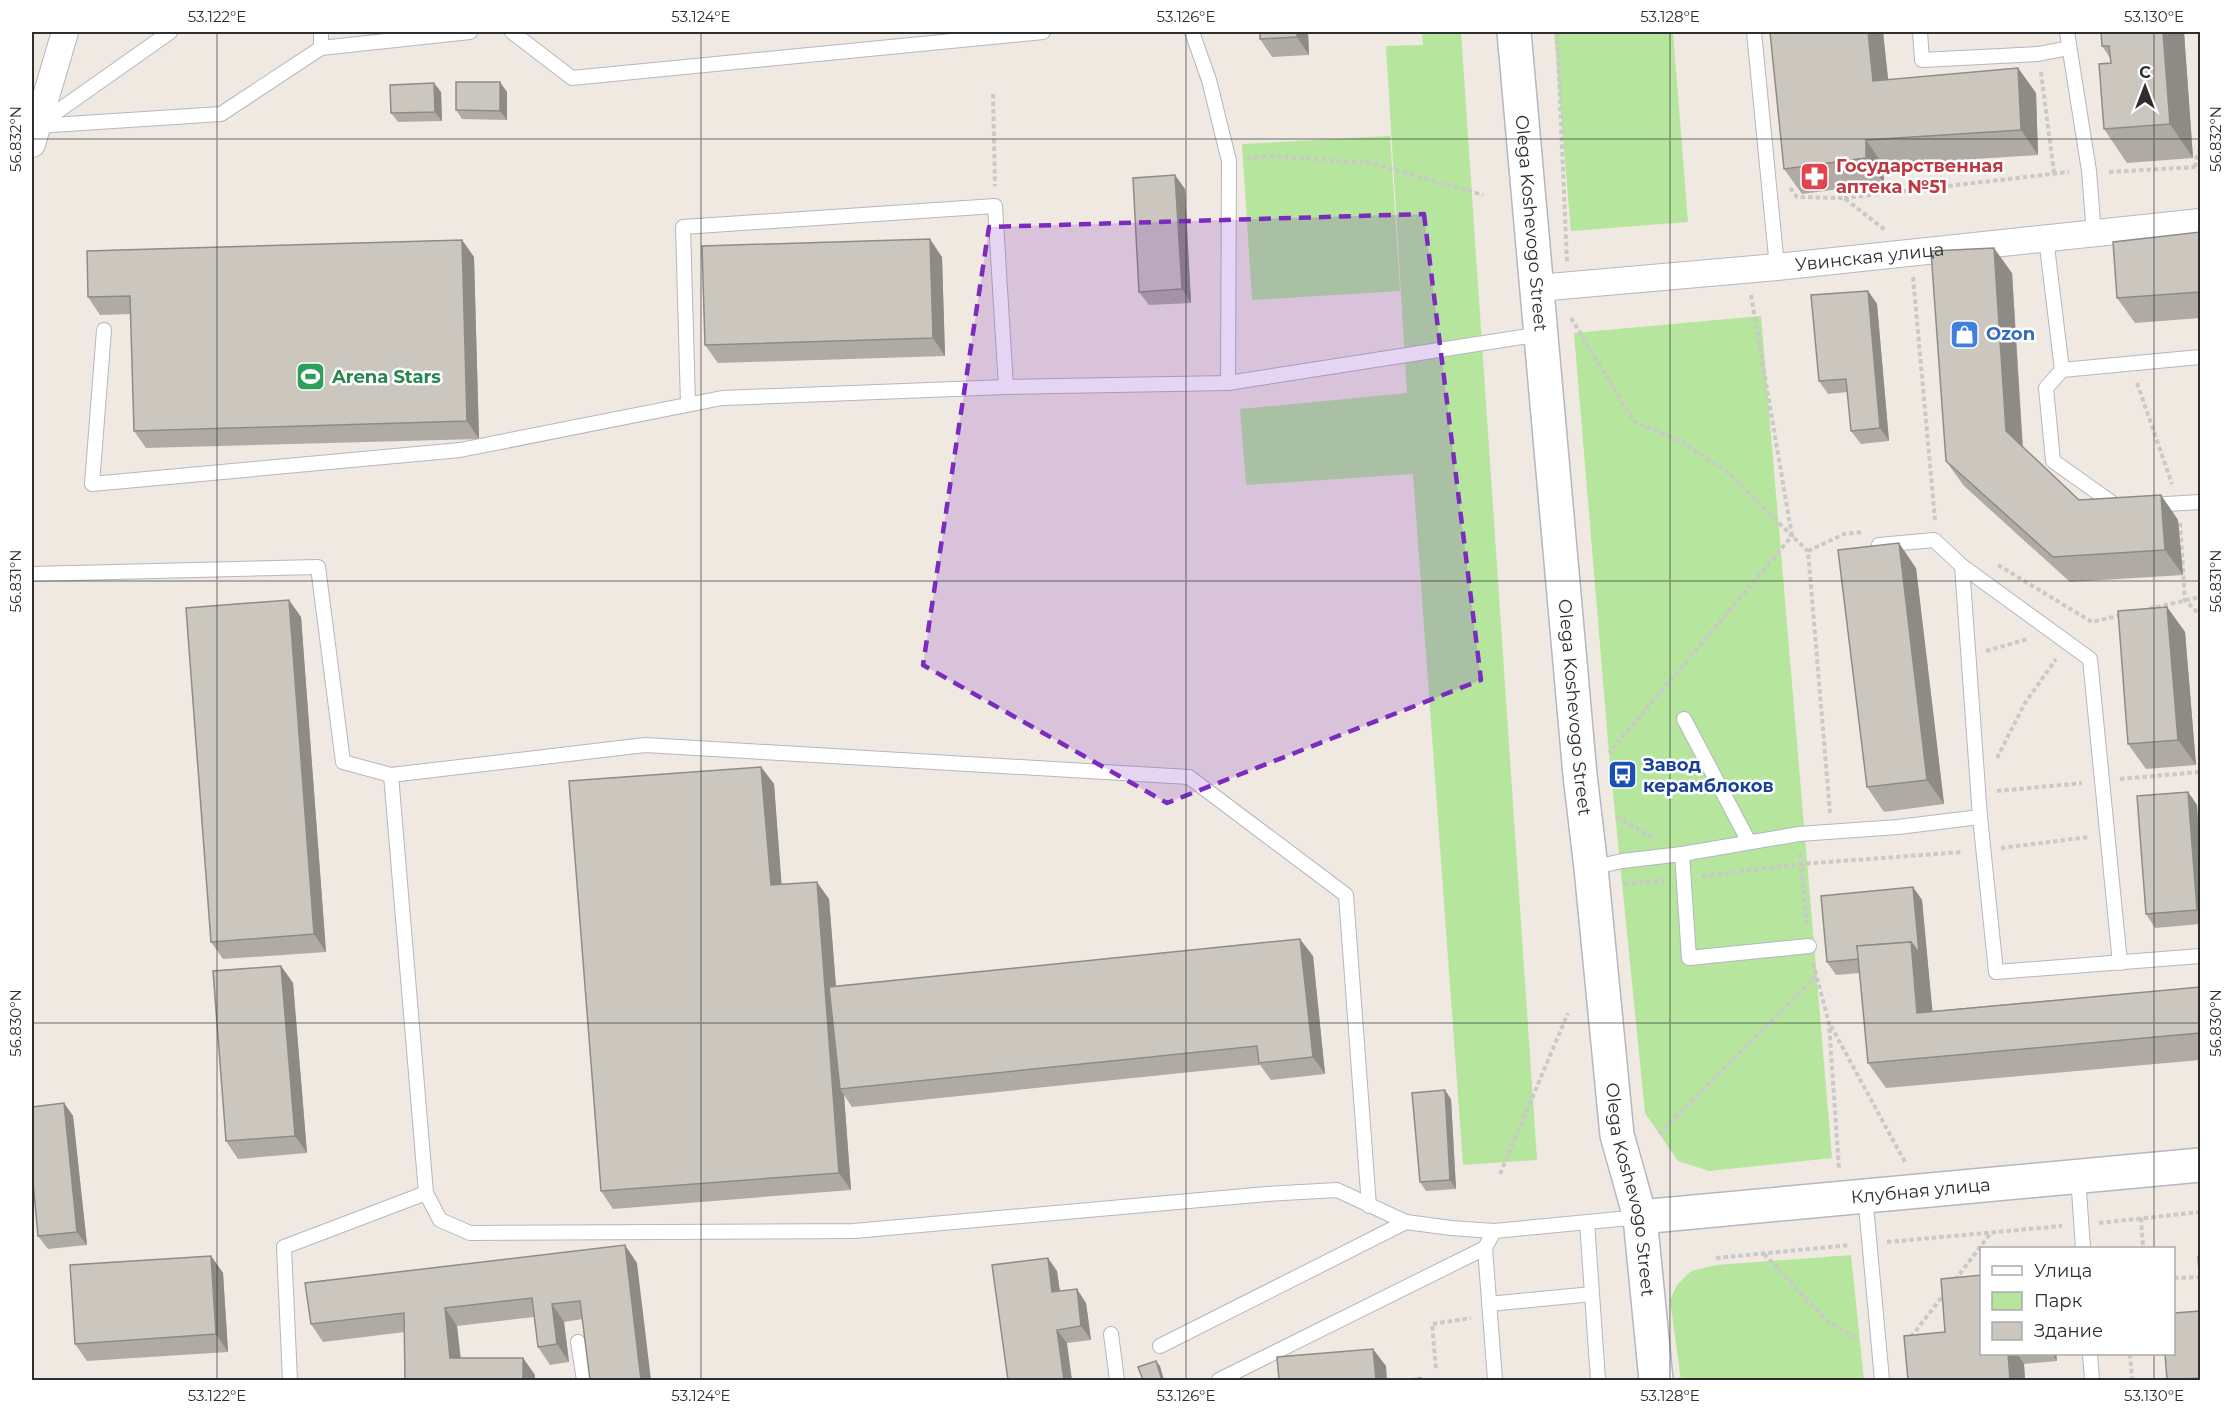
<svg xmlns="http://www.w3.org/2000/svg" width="2232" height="1412" font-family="Montserrat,sans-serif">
	<rect width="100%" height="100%" fill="#efe9e1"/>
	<g fill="#b6e59e">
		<polygon points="1422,32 1461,32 1537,1160 1463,1165 1413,474 1246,485 1240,409 1407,393 1386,46 1423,45"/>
		<polygon points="1554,32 1673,32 1688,222 1571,231"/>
		<polygon points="1390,136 1400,291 1252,300 1242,144"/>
		<polygon points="1761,316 1832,1158 1709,1171 1678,1161 1645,1113 1609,753 1574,333"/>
		<polygon points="1851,1255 1864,1380 1681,1380 1670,1300 1677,1285 1691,1271 1716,1265"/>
	</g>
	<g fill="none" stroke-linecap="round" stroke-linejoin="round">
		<defs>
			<g id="lane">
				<polyline points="512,32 572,78 1043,32"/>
				<polyline points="1192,32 1209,80 1229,161 1228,383"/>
				<polyline points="1754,32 1777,267"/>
				<polyline points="1920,32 1922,60 2038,54 2069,48"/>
				<polyline points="2067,32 2089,171 2094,234"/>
				<polyline points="321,48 321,32"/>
				<polyline points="41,123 170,32"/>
				<polyline points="37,126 221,114 321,48 470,32"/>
				<polyline points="2046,238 2062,370"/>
				<polyline points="104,330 92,484 460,450 722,398 1006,387 1228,383 1541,334"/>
				<polyline points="688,404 683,227 995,206 1006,387"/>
				<polyline points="2149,505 2200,502"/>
				<polyline points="2118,507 2053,461 2046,388 2062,370 2200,357"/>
				<polyline points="1879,545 1934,540 1962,566 2090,659 2120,963"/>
				<polyline points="1962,566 1980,817"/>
				<polyline points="32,574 318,567 343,762 391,775 645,745 1189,777 1346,895 1369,1206"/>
				<polyline points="1684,719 1749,842"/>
				<polyline points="391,775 426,1193 440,1220 470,1233 854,1231 1267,1194 1337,1190 1406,1222 1451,1228 1494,1231 1640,1217"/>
				<polyline points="1682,854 1689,958 1809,946"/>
				<polyline points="1591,868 1622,861 1682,854 1799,834 1898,827 1980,817 1996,972 2200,956"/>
				<polyline points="2078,1176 2083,1248"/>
				<polyline points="1865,1195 1882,1380"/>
				<polyline points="1587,1222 1598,1380"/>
				<polyline points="1485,1248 1495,1380"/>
				<polyline points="1489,1304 1592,1294"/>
				<polyline points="1111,1334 1117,1380"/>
				<polyline points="578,1342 584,1380"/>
				<polyline points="1160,1346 1406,1222"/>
				<polyline points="2090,1354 2092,1380"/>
				<polyline points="290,1380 284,1247 426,1193"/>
				<polyline points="1219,1380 1485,1248 1494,1231"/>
			</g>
			<g id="street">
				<polyline points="32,144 65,32"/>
				<path id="s1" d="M 1538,288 L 1777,267 L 2200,222"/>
			</g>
			<g id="secondary">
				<path id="s2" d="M 1514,32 L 1580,775 L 1591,868 L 1617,1135 L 1640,1217 L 1656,1380"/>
				<path id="s3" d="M 1640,1217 L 2200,1165"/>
			</g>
		</defs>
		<use href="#lane" stroke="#b4b7c1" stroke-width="16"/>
		<use href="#street" stroke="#b4b7c1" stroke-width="28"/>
		<use href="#secondary" stroke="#b4b7c1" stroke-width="36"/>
		<g stroke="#c9c9c9" stroke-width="4" stroke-dasharray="4.5 3" stroke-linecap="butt">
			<polyline points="1557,32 1567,262"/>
			<polyline points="2041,72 2054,173"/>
			<polyline points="993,94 995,186"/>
			<polyline points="1247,159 1268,156 1371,163 1483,195"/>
			<polyline points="2195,167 2197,155 2200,150"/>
			<polyline points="2109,172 2195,167 2200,171"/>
			<polyline points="1790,188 1797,197 1844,198 1885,230"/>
			<polyline points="1844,198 2069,172"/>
			<polyline points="1913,277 1935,520"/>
			<polyline points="1751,295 1792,536 1808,551 1830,813"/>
			<polyline points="1571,318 1634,421 1682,442 1729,473 1792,536 1609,753"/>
			<polyline points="2137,383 2172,484"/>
			<polyline points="2180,523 2185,600 2200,615"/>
			<polyline points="1808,551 1844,534 1863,532"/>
			<polyline points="1998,565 2092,622 2121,615"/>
			<polyline points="2149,609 2200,597"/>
			<polyline points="1986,651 2028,639"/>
			<polyline points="1997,758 2025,703 2056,659"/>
			<polyline points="2120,779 2200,772"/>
			<polyline points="1997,791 2082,783"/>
			<polyline points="1616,817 1652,837"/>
			<polyline points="2001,848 2089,837"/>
			<polyline points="1800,853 1807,926"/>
			<polyline points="1702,876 1801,864 1963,852"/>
			<polyline points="1624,884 1665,880"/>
			<polyline points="1813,963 1829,1023 1839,1169"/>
			<polyline points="1831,1026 1906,1164"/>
			<polyline points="1659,1134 1816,976"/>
			<polyline points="1500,1174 1568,1013"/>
			<polyline points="2141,1218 2143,1248"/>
			<polyline points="2099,1223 2200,1212"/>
			<polyline points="1887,1242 2062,1226"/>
			<polyline points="1764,1254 1828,1321 1857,1339"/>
			<polyline points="1716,1258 1850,1245"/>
			<polyline points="2174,1278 2200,1277"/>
			<polyline points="1955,1280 1990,1234"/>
			<polyline points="1911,1337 1945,1293"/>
			<polyline points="2130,1354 2132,1380"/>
			<polyline points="1436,1368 1432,1324 1471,1318"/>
		</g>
		<use href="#lane" stroke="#fff" stroke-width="14"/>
		<use href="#street" stroke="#fff" stroke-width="26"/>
		<use href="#secondary" stroke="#fff" stroke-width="33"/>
	</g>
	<g fill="#afaba4">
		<polygon points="1260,32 1308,32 1309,55 1272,57 1260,39"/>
		<polygon points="1883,32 1888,80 2018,68 2036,93 2038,155 1883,165 1884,183 1802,194 1784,169"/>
		<polygon points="2101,32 2184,32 2193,158 2127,163 2104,129 2111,63 2110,58 2102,46"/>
		<polygon points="441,92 442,121 398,122 391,113"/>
		<polygon points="507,92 507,120 462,119 456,110"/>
		<polygon points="1185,189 1191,303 1149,305 1139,292"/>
		<polygon points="2200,232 2200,318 2135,323 2117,298"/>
		<polygon points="462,240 474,257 479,439 146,448 134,431 131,314 100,315 88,297"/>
		<polygon points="942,257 945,356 718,363 705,345"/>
		<polygon points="2012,273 2023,447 2079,500 2161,495 2178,520 2183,575 2070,582 1964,486 1946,461"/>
		<polygon points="1868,291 1877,304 1889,441 1861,444 1851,431 1848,392 1828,394 1819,381"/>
		<polygon points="1916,568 1944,804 1884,812 1867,787"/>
		<polygon points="2167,607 2185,632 2196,765 2146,769 2128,744"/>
		<polygon points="301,617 326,952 223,959 211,942"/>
		<polygon points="761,767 774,784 781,884 829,899 836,986 1313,956 1325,1074 1271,1080 1260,1065 852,1107 844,1095 851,1190 613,1209 601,1191"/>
		<polygon points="2188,792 2197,805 2200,850 2200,924 2155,928 2146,914"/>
		<polygon points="1913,887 1922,900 1932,1011 2200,987 2200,1060 1886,1088 1868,1063 1860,973 1836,975 1827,962"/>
		<polygon points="281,966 293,983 307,1153 238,1159 226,1141"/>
		<polygon points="1451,1099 1456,1189 1426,1191 1420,1182"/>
		<polygon points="64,1103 73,1116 87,1245 48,1249 38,1236"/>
		<polygon points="211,1256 223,1273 228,1352 87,1361 75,1344"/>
		<polygon points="637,1263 583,1319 564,1322 569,1362 550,1365 538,1347 534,1317 457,1326 461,1358 523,1358 535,1375 405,1380 405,1332 323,1342 311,1324"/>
		<polygon points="1057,1271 1060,1292 1086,1303 1091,1340 1067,1343 1008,1380"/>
		<polygon points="2200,1311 2200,1380 2167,1380"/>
		<polygon points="1982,1353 2056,1353 2057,1361 2024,1364 2025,1380 1908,1380"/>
	</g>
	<g fill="#8e8b86">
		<polygon points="1297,32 1308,32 1309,55 1297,37"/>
		<polygon points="1868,32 1883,32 1891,106 1873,81"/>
		<polygon points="2163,32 2184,32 2193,158 2170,124"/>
		<polygon points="2018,68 2036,93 2038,155 2021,130"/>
		<polygon points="500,82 507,92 507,120 500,111"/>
		<polygon points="434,83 441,92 442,121 435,112"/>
		<polygon points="1866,140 1883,165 1884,183 1866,158"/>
		<polygon points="1175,175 1185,189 1191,303 1182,289"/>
		<polygon points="930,239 942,257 945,356 933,338"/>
		<polygon points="462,240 474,257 479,439 467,421"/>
		<polygon points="1994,248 2012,273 2023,456 2006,431"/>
		<polygon points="1868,291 1877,304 1889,441 1880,428"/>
		<polygon points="2161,495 2178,520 2183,575 2165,550"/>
		<polygon points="1899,543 1916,568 1944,804 1927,780"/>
		<polygon points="289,600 301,617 326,952 314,934"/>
		<polygon points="2167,607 2185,632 2196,765 2178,740"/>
		<polygon points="761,767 774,784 783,902 771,885"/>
		<polygon points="2188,792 2197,805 2200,850 2200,916 2197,910"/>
		<polygon points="817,882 829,899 844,1089 840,1089 844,1095 851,1190 839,1173"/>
		<polygon points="1913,887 1922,900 1935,1038 1917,1013 1911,942"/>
		<polygon points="1300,939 1313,956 1325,1074 1313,1057"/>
		<polygon points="281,966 293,983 307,1153 295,1136"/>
		<polygon points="1445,1090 1451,1099 1456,1189 1450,1180"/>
		<polygon points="64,1103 73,1116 87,1245 77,1232"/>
		<polygon points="625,1245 637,1263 651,1380 641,1380"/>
		<polygon points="211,1256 223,1273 228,1352 216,1334"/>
		<polygon points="1048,1258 1057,1271 1062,1306 1052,1292"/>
		<polygon points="1077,1289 1086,1303 1091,1340 1081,1326"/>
		<polygon points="552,1304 564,1322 569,1362 557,1344"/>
		<polygon points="445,1308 457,1326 462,1375 450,1358"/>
		<polygon points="1057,1330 1067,1343 1072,1380 1064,1380"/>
		<polygon points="1373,1349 1386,1366 1387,1380 1376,1380"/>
		<polygon points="2008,1353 2017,1353 2024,1364 2025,1380 2010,1380"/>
		<polygon points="2051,1353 2056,1353 2057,1361"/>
		<polygon points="523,1358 535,1375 535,1380 523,1380"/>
		<polygon points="1156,1361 1160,1366 1164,1380 1162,1380"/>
	</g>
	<g fill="#cbc7bf" stroke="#8e8b86" stroke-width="1.5">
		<polygon points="1260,32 1297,32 1297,37 1260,39"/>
		<polygon points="1770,32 1868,32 1873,81 2018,68 2021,130 1866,140 1866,158 1784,169"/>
		<polygon points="2101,32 2163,32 2170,124 2104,129 2099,64 2111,63 2109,46 2102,46"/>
		<polygon points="456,82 500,82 500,111 456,110"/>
		<polygon points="434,83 435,112 391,113 390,85"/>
		<polygon points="1175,175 1182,289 1139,292 1133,178"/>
		<polygon points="2200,232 2200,292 2117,298 2113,242"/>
		<polygon points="930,239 933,338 705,345 702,246"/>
		<polygon points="462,240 467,421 134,431 130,296 88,297 87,251"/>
		<polygon points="1994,248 2006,431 2079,500 2161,495 2165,550 2053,557 1946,461 1931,251"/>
		<polygon points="1868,291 1880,428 1851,431 1846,379 1819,381 1811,295"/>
		<polygon points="1899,543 1927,780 1867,787 1838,550"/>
		<polygon points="289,600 314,934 211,942 186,608"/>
		<polygon points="2167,607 2178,740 2128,744 2118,611"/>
		<polygon points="761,767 771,885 817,882 839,1173 601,1191 569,781"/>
		<polygon points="2188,792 2197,910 2146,914 2137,796"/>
		<polygon points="1913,887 1919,953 1911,942 1857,946 1859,959 1827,962 1821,896"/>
		<polygon points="1300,939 1313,1057 1259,1063 1257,1046 840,1089 829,987"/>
		<polygon points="1911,942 1917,1013 2200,987 2200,1033 1868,1063 1857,946"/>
		<polygon points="281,966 295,1136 226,1141 213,971"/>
		<polygon points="1445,1090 1450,1180 1420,1182 1412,1093"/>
		<polygon points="64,1103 77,1232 38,1236 32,1170 32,1107"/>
		<polygon points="625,1245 641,1380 590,1380 580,1301 552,1304 557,1344 538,1347 532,1298 445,1308 450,1358 523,1358 523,1380 405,1380 404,1313 311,1324 305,1283"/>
		<polygon points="211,1256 216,1334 75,1344 70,1265"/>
		<polygon points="2198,1257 2200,1257 2200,1286"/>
		<polygon points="1048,1258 1052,1292 1077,1289 1081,1326 1057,1330 1064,1380 1008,1380 992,1265"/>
		<polygon points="1982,1275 1982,1353 2008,1353 2010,1380 1908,1380 1904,1336 1945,1332 1941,1279"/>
		<polygon points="2200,1311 2200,1378 2167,1380 2165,1353 2174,1353 2174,1313"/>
		<polygon points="1373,1349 1376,1380 1279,1380 1277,1357"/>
		<polygon points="1156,1361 1162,1380 1143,1380 1138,1367"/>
		<polygon points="1421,1378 1421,1380 1398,1380"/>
	</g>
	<path fill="#7b2cbf" fill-opacity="0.2" stroke="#7b2cbf" stroke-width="4.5" stroke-dasharray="12 8" stroke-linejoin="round" d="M 1424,214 L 1481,680 L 1167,803 L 923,665 L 989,227 Z"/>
	<path fill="none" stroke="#2e2e2e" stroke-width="1.5" stroke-opacity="0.45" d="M 217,32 L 217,1380M 701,32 L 701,1380M 1186,32 L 1186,1380M 1670,32 L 1670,1380M 2154,32 L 2154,1248M 32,139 L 2200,139M 32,581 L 2200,581M 32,1023 L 2200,1023M 2154,1354 L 2154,1380"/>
	<defs>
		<symbol id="pharmacy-square" viewBox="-11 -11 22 22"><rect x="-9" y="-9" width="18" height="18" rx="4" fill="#e0444e" stroke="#fff"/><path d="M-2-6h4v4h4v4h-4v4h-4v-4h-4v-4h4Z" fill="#fff"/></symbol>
		<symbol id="shop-square" viewBox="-11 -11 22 22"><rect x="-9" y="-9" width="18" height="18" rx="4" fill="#3f7fe0" stroke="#fff"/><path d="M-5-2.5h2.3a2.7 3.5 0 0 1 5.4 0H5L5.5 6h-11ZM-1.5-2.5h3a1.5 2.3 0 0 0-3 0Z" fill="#fff"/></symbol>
		<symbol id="stadium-square" viewBox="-11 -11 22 22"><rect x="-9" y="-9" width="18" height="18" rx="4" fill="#2e9e5b" stroke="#fff"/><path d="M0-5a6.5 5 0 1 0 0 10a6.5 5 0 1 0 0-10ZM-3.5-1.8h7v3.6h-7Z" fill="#fff"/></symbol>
		<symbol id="bus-square" viewBox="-11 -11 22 22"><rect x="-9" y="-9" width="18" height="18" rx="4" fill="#1a4fb4" stroke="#fff"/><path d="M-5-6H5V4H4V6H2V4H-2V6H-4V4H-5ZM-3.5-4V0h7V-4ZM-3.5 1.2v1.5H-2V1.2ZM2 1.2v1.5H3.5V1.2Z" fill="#fff"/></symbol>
	</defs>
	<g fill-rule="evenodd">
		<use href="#pharmacy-square" x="1798" y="160" width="33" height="33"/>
		<use href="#shop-square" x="1948" y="318" width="33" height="33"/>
		<use href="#stadium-square" x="294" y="360" width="33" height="33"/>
		<use href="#bus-square" x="1606" y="758" width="33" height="33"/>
	</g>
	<g text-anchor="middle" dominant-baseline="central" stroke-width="5" stroke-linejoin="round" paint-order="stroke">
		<g font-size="18" font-weight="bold" fill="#be3a42" stroke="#fff" text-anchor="start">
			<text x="1836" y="166">Государственная<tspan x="1836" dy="21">аптека №51</tspan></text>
		</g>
		<g font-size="18" fill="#2e2e2e" stroke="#fff">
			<text stroke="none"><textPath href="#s2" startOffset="192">Olega Koshevogo Street</textPath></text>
			<text stroke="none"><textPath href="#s1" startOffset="333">Увинская улица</textPath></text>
			<text stroke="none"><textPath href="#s2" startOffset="678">Olega Koshevogo Street</textPath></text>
			<text stroke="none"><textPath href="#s2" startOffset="1164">Olega Koshevogo Street</textPath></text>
			<text stroke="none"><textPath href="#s3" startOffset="282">Клубная улица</textPath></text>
		</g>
		<g font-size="18" font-weight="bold" fill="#366cbe" stroke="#fff" text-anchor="start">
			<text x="1986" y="334">Ozon</text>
		</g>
		<g font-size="18" font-weight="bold" fill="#27864d" stroke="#fff" text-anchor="start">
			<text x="332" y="377">Arena Stars</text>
		</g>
		<g font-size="18" font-weight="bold" fill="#164399" stroke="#fff" text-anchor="start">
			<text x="1643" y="765">Завод<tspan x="1643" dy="21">керамблоков</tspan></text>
		</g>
	</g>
	<rect width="2232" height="1412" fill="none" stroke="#ffffff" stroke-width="66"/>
	<rect x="1980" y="1247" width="195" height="108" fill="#ffffff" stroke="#ababab" stroke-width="1.5"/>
	<rect x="1992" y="1266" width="30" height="9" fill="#ffffff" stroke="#ababab" stroke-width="1.5"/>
	<text x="2034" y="1277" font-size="18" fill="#2e2e2e">Улица</text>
	<rect x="1992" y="1292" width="30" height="18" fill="#b6e59e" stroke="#ababab" stroke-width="1.5"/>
	<text x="2034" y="1307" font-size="18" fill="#2e2e2e">Парк</text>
	<rect x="1992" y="1322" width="30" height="18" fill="#cbc7bf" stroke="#ababab" stroke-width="1.5"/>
	<text x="2034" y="1337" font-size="18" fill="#2e2e2e">Здание</text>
	<g transform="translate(2145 87)" stroke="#ffffff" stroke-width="4.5" paint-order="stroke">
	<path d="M0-4.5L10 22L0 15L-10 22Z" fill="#2e2e2e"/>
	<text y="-9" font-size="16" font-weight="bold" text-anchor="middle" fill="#2e2e2e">С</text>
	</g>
	<rect x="33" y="33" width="2166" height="1346" fill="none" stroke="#2e2e2e" stroke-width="2"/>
	<g font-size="15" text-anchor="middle" fill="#2e2e2e">
		<text x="217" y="22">53.122°E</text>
		<text x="701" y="22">53.124°E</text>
		<text x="1186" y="22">53.126°E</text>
		<text x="1670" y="22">53.128°E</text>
		<text x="2154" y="22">53.130°E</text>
		<text transform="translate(16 139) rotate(-90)" y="5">56.832°N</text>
		<text transform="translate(2216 139) rotate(-90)" y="5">56.832°N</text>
		<text transform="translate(16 581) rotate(-90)" y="5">56.831°N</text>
		<text transform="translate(2216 581) rotate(-90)" y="5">56.831°N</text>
		<text transform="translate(16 1023) rotate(-90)" y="5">56.830°N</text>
		<text transform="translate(2216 1023) rotate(-90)" y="5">56.830°N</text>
		<text x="217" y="1401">53.122°E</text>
		<text x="701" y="1401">53.124°E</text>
		<text x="1186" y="1401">53.126°E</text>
		<text x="1670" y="1401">53.128°E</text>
		<text x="2154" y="1401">53.130°E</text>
	</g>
</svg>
